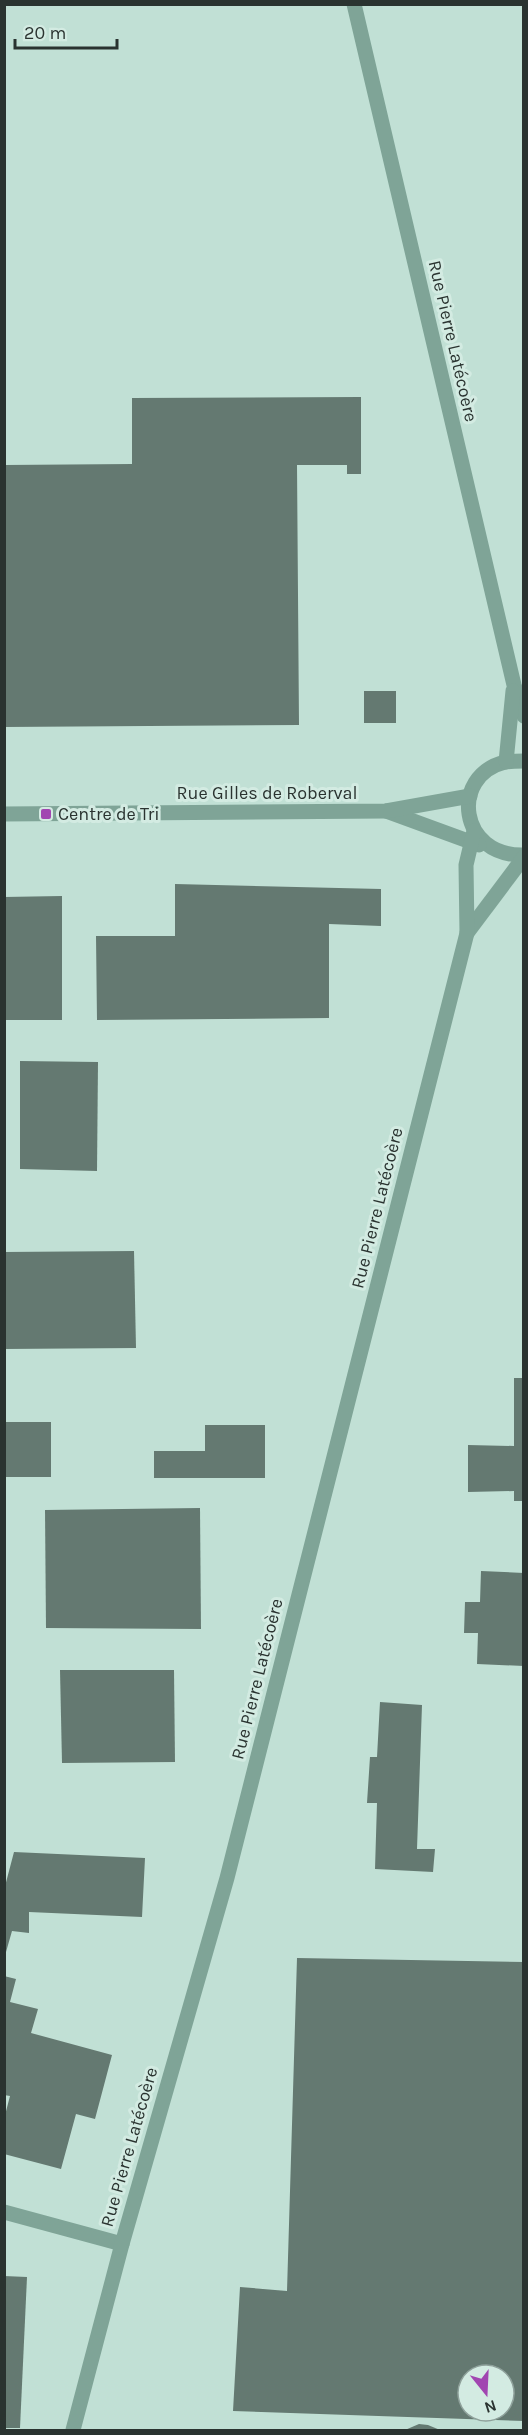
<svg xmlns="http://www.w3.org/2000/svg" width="528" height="2435" font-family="Karla,sans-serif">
	<rect width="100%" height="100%" fill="#d3ebe2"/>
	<path fill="#c1e0d5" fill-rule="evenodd" d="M 5,5 L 523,5 L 523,2430 L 5,2430 ZM 468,2375 L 504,2375 L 504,2411 L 468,2411 Z"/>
	<g fill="#647971" fill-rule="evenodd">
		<polygon points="361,397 361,474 347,474 347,465 297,465 299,725 4,727 4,465 132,464 132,398"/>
		<rect x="364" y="691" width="32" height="32"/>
		<polygon points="175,884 381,889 381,926 329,924 329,1018 97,1020 96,936 175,936"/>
		<polygon points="62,896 62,1020 4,1020 4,897"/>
		<polygon points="20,1061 98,1062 97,1171 20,1169"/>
		<polygon points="134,1251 136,1348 4,1349 4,1252"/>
		<polygon points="514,1378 524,1378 524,1501 514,1501 514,1491 468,1492 468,1445 514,1446"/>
		<rect x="4" y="1422" width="47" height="55"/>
		<polygon points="205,1425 265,1425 265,1478 154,1478 154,1451 205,1451"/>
		<polygon points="200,1508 201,1629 46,1628 45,1510"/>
		<polygon points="481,1571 524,1573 524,1666 477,1664 478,1633 464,1633 465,1602 480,1602"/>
		<polygon points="60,1670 174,1670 175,1762 62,1763"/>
		<polygon points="380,1702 422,1705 417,1849 435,1849 433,1872 375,1869 377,1803 367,1803 370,1757 377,1757"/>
		<polygon points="14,1852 145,1858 142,1917 29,1912 29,1933 12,1931 4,1959 4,1890"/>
		<path d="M 297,1958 L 524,1962 L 524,2421 L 233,2411 L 240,2287 L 287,2291 ZM 468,2375 L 504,2375 L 504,2411 L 468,2411 Z"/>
		<polygon points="4,1976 16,1979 10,2002 38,2009 31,2033 112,2055 95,2119 76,2114 61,2169 4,2154 4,2119 10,2096 4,2095"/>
		<polygon points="4,2276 27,2277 20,2428 4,2428"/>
		<polygon points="419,2424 428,2425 440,2430 405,2430"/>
	</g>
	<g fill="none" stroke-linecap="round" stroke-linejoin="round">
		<g stroke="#7fa497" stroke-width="15">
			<polyline points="354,4 514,685 524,716"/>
			<path d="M 524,761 C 518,761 511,761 505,762 C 449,776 459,857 524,855"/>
			<polyline points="506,762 513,691"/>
			<polyline points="386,811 479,845"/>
			<polyline points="4,814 386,811 470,796"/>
			<polyline points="467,933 524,857"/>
			<polyline points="4,2212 122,2244"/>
			<polyline points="73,2430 122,2244 227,1878 467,933 466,865 474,831"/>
		</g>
	</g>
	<rect fill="#a146b1" stroke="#d3ebe2" stroke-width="2" x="40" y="808" width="12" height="12" rx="3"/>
	<g text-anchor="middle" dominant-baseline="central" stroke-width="6" stroke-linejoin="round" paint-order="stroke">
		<g font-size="18" fill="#2a3330" stroke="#d3ebe2">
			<text transform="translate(453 341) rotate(77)">Rue Pierre Latécoère</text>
			<text x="267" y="793">Rue Gilles de Roberval</text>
			<text transform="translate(377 1208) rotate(-76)">Rue Pierre Latécoère</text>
			<text transform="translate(257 1679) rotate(-76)">Rue Pierre Latécoère</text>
			<text transform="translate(129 2147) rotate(-74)">Rue Pierre Latécoère</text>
		</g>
		<g font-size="18" fill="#2a3330" stroke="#d3ebe2" text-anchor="start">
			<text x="58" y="814">Centre de Tri</text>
		</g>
	</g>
	<rect width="528" height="2435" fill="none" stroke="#2a3330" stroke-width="12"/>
	<g transform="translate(486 2393) rotate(162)"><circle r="28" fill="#d3ebe2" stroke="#8fa19b" stroke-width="1.5"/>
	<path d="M0-4.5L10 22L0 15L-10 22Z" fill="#a146b1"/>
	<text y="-9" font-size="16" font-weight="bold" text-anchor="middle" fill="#2a3330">N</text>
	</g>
	<path d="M15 39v9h102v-9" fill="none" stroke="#2a3330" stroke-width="3"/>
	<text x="24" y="39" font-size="18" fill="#2a3330" stroke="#d3ebe2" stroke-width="4.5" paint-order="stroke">20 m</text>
</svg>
